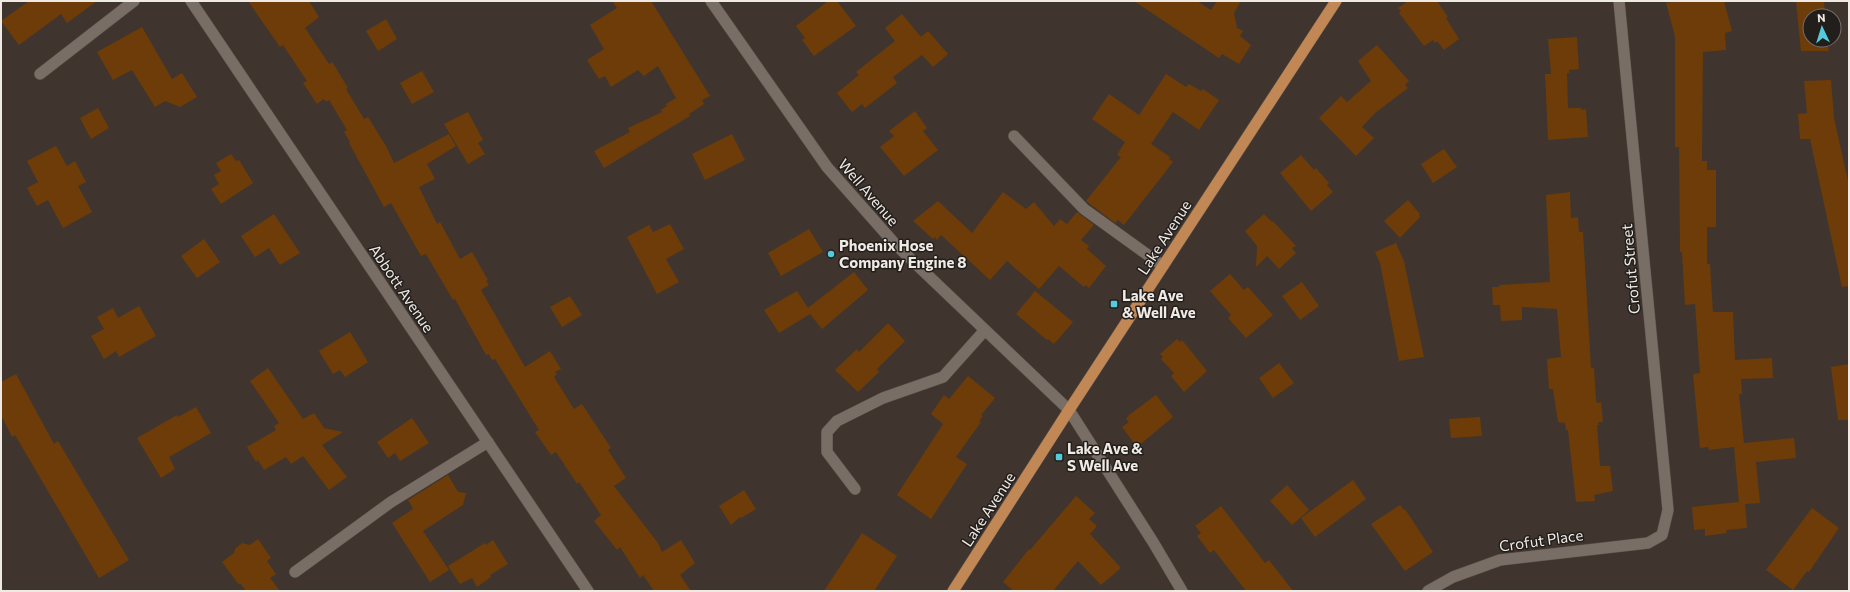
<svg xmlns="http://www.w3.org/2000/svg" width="1850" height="592" font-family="Commissioner,sans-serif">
	<rect width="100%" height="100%" fill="#3f352e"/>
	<g fill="#6d3c09">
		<polygon points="29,1 97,1 67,23 61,14 19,45 1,21"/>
		<polygon points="248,1 309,1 319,17 305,28 329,64 332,62 336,68 348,88 346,89 364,119 368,117 386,146 394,163 449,134 456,146 427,164 435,179 419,187 437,224 440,222 460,259 472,252 488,280 486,281 489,285 481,290 525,367 550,351 561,369 555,372 557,374 554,377 574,409 582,404 611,448 608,450 626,478 614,486 658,543 662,552 681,540 695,563 680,575 691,591 654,591 643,575 640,578 620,547 617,550 594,521 601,515 579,482 577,484 556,452 551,455 535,432 539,430 495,359 492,360 489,354 486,355 455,299 453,300 426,254 421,256 391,203 384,207 349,143 350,142 344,132 347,130 329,100 326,102 324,99 317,104 303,83 307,81 283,45 280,47"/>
		<polygon points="612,1 651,1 710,96 702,100 704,104 689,114 690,116 604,168 594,151 630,132 628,128 662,112 661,110 667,106 666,104 676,98 658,66 644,76 638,70 611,87 605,76 599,79 587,60 604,49 590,25 617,8"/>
		<polygon points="828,1 837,1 856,26 814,56 802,40 805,38 796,26"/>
		<polygon points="1134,1 1197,1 1211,10 1217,1 1241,1 1234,13 1237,28 1243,31 1240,36 1251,45 1239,64 1222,54 1219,58"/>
		<polygon points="1408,1 1437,1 1448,17 1446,18 1459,39 1444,50 1437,41 1435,43 1433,40 1424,46 1399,13 1401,11 1398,8"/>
		<polygon points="1676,1 1724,1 1732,31 1725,33 1726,50 1703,52 1702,161 1707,161 1707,170 1716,170 1716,227 1707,227 1707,264 1710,264 1713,312 1733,312 1735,360 1772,358 1773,378 1741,379 1742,394 1739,394 1744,443 1794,438 1796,458 1756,462 1760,503 1745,504 1747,528 1726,530 1727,533 1705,536 1705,529 1694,530 1692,507 1739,502 1734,447 1709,450 1708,447 1700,448 1693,374 1700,373 1695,304 1685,305 1682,252 1680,252 1679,147 1675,147 1675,36 1666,3"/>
		<polygon points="1796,1 1824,1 1825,16 1810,16 1810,40 1827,40 1829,51 1801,51"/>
		<polygon points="902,14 921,37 928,31 948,54 933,67 922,55 893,77 897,83 865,108 862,104 852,112 837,93 859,75 856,72 895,41 885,28"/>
		<polygon points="386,19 397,39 378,51 366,31"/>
		<polygon points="142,27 172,79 182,73 197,97 180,107 165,101 155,107 132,70 113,80 97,52"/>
		<polygon points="1577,37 1579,69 1569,70 1569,73 1567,73 1568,108 1581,108 1581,110 1586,109 1588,137 1548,140 1545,74 1551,74 1548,39"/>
		<polygon points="1377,45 1409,81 1405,85 1408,88 1375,113 1362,127 1374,138 1356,156 1319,118 1341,96 1347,102 1371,81 1358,61"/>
		<polygon points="422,71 434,92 412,104 400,83"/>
		<polygon points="1166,74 1186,87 1189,84 1201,91 1203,89 1219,100 1199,130 1173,112 1151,144 1170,157 1169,159 1173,162 1124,225 1118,220 1115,223 1086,201 1121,157 1117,155 1125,142 1092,119 1109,94 1139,115"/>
		<polygon points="1831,80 1834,118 1849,185 1849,286 1842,287 1810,139 1800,139 1798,114 1807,113 1804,81"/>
		<polygon points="98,108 109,128 91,139 80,118"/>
		<polygon points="915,111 927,128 923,131 938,150 904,176 880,147 894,136 889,131"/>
		<polygon points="468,112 483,140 478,143 485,154 468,164 444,124"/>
		<polygon points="732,134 745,160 705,180 692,154"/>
		<polygon points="56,146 67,166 75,161 86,182 78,186 92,212 63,228 48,200 37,206 27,188 38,182 27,161"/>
		<polygon points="1444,149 1457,167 1433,183 1421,164"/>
		<polygon points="231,154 236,161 239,160 253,183 221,204 211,189 219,184 214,175 221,171 216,163"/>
		<polygon points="1301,155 1314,170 1316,168 1329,183 1327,185 1333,192 1311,211 1280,173"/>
		<polygon points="1003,192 1026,209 1034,202 1054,226 1060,219 1067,224 1077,212 1094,225 1081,240 1089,246 1087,249 1106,266 1089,288 1086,285 1084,287 1059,266 1039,289 1007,261 990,280 941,235 937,240 935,237 933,239 913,221 938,201 972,233"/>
		<polygon points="1570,192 1571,218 1578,217 1579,232 1583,232 1591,368 1594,368 1596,400 1597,403 1601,402 1603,422 1598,422 1599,425 1597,425 1600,466 1610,466 1613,491 1594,495 1595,501 1576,502 1568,430 1566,430 1565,423 1558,422 1553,389 1549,389 1547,359 1561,357 1557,309 1522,307 1522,320 1501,321 1500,305 1493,305 1492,287 1499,287 1499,285 1550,282 1546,195"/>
		<polygon points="1408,200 1420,214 1419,215 1420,217 1400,238 1384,221"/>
		<polygon points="274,214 300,253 280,265 269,248 255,257 241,236"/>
		<polygon points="1264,214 1272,222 1273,221 1296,246 1292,248 1296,253 1279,269 1267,256 1256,267 1257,246 1245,231"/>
		<polygon points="670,224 684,249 666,259 679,282 657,294 627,237 649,225 653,232"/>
		<polygon points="809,229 823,252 781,276 768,253"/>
		<polygon points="204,239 220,262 197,278 181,256"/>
		<polygon points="1396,243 1404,261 1424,357 1399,361 1380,263 1375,252"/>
		<polygon points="854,272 868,290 822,329 810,314 779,333 764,310 797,291 808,308"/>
		<polygon points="1230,274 1244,290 1248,287 1273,315 1246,338 1228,318 1231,315 1210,291"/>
		<polygon points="1302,282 1319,306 1300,320 1282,296"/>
		<polygon points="1035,291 1073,322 1054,344 1048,339 1047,340 1016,314"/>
		<polygon points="570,296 582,315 562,327 550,307"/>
		<polygon points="139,306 156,336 119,357 116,351 104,359 91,336 104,329 97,317 113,308 118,318"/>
		<polygon points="888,323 905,341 877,369 879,372 858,392 835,370 857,349 859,352"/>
		<polygon points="350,332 368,362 345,377 340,370 333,374 319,351"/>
		<polygon points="1177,339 1180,342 1182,340 1207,371 1184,392 1171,376 1174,373 1161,359 1163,357 1160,354"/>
		<polygon points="1279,363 1294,383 1273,398 1259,378"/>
		<polygon points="1849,364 1849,420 1838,420 1831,367"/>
		<polygon points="268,368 303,419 314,413 324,428 343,432 322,445 347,477 329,490 303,456 291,464 286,457 264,470 258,460 256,462 247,447 276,430 274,426 279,423 250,381"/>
		<polygon points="16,374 54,444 58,441 129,560 99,578 15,435 12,437 1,415 1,382"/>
		<polygon points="968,376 995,398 981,415 983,416 979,421 981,422 956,457 967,464 931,519 897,495 943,424 931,414 944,395 949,399"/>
		<polygon points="1156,395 1173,417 1137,447 1122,427 1129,422 1126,419 1129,415"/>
		<polygon points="196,407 211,433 169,457 175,469 161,478 137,438 177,415 178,417"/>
		<polygon points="1480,417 1482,436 1451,438 1449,419"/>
		<polygon points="412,418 429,443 400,461 395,453 388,458 377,442"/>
		<polygon points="448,475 458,492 466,493 463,505 423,531 449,570 430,582 392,523 413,509 408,500"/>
		<polygon points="1353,480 1366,499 1315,537 1301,518"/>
		<polygon points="1287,485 1309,510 1292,525 1270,501"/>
		<polygon points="744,490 756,509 741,518 740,517 731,525 719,506"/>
		<polygon points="1076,496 1095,513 1089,519 1097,526 1090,534 1121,568 1101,585 1078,561 1053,591 1014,591 1003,582 1029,549 1030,550"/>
		<polygon points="1400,505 1404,510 1405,509 1433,552 1405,571 1371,524"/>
		<polygon points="1221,506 1265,563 1269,560 1293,591 1246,591 1214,550 1210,553 1197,536 1201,533 1195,526"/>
		<polygon points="1812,508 1839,528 1809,572 1807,571 1793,590 1766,570"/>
		<polygon points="862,533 897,556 874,591 824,591"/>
		<polygon points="258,539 271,558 267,561 276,574 270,578 280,591 246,591 240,583 239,585 222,562 234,553 235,549 242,543 250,545"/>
		<polygon points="493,540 508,564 490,575 491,577 477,587 472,578 460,584 448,566 485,543 486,545"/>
	</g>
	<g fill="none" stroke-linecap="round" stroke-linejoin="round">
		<defs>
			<g id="service">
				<polyline points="40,74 134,1"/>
				<polyline points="1014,136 1084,209 1163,266"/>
				<polyline points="855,489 827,452 827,432 837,421 883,398 943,377 985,330"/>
				<polyline points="295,572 391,502 488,442"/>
			</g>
			<g id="minor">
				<polyline points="191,1 588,591"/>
				<polyline points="711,1 827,167 895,244 1069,410 1153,542 1182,591"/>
				<polyline points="1428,591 1453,577 1500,560 1648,543 1662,535 1668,510 1619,1"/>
			</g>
			<polyline id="primary" points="953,591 1069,410 1336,1"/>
		</defs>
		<use href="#service" stroke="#5b524c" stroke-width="12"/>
		<use href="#minor" stroke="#5b524c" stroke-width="12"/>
		<use href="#primary" stroke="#5b524c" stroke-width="12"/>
		<use href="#service" stroke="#796e66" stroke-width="11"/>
		<use href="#minor" stroke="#796e66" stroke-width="11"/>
		<use href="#primary" stroke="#c18754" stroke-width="11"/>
	</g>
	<g fill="#54cadd" stroke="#221e1b" stroke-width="1.5">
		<circle cx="831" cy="254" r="4"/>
		<rect x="1110" y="300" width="8" height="8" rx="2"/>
		<rect x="1055" y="453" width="8" height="8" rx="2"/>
	</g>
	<g text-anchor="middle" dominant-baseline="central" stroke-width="3" stroke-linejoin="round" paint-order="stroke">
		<g font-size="15" fill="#f0eae5" stroke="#221e1b">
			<text transform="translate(869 192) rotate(49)">Well Avenue</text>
			<text transform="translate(1164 237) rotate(-57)">Lake Avenue</text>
			<text transform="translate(1630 269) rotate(-95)">Crofut Street</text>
			<text transform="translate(402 288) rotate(56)">Abbott Avenue</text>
			<text transform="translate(988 509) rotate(-57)">Lake Avenue</text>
			<text transform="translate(1541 540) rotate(-8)">Crofut Place</text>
		</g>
		<g font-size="15" font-weight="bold" fill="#f0eae5" stroke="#221e1b" text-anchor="start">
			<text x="839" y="245">Phoenix Hose<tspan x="839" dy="17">Company Engine 8</tspan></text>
			<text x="1122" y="295">Lake Ave<tspan x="1122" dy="17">&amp; Well Ave</tspan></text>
			<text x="1067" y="448">Lake Ave &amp;<tspan x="1067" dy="17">S Well Ave</tspan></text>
		</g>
	</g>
	<rect width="1850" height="592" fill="none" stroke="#f0eae5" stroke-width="4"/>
	<g transform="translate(1822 28) rotate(356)"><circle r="19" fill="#221e1b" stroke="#74706c"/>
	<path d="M0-3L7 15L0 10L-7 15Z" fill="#54cadd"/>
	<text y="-6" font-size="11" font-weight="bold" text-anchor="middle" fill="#f0eae5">N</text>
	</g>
</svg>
